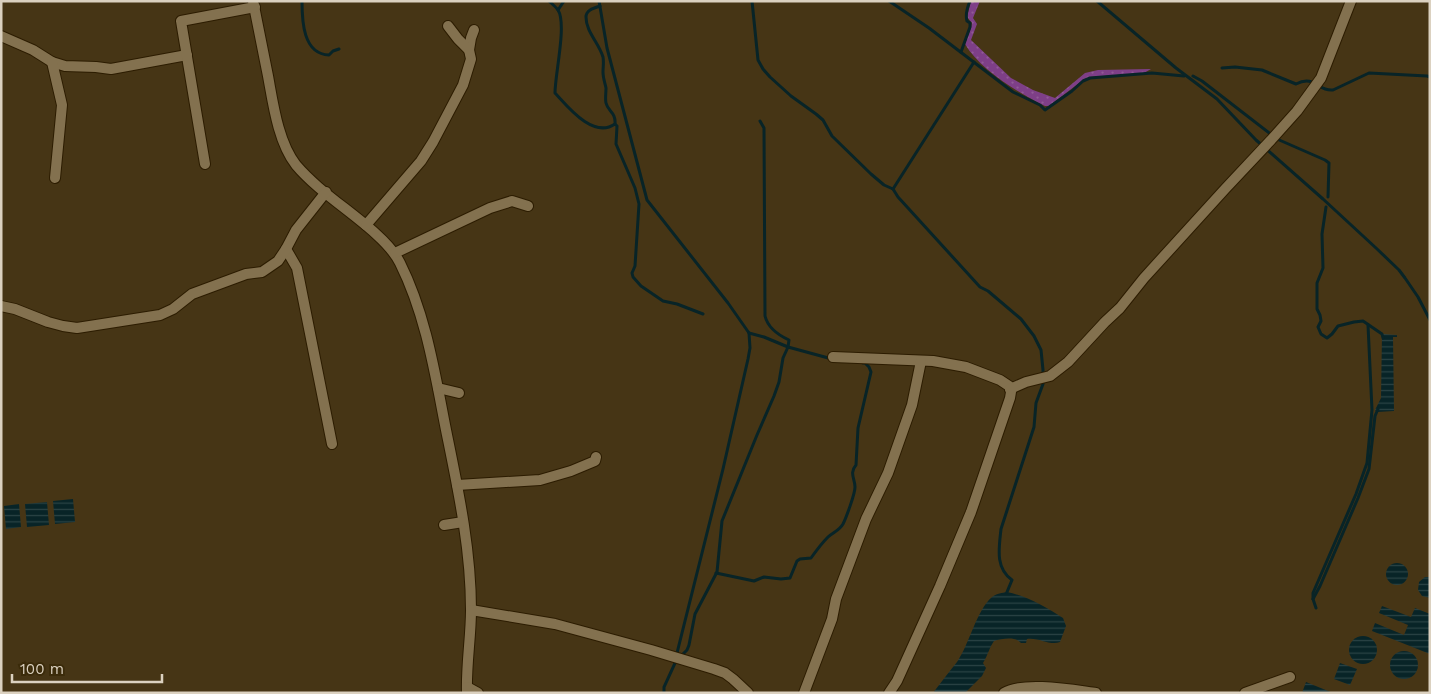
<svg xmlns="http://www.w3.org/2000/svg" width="1431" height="694" font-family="'Work Sans',sans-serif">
	<defs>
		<pattern id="grass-dots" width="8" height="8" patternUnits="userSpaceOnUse" patternTransform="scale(1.25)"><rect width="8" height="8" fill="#7e3f87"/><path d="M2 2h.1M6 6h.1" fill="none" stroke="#905a96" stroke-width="1.8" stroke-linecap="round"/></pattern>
		<pattern id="water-rules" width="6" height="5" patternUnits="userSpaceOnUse" patternTransform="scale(1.25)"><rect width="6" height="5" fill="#082427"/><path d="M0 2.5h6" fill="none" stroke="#2b4345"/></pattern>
	</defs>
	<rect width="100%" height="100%" fill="#463515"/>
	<path fill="url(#grass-dots)" d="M 971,1 L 980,1 L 973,18 L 977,24 L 971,40 L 1011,78 L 1033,90 L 1055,98 L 1085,73 L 1098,70 L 1151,69 L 1144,73 L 1090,77 L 1083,80 L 1049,106 L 1045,106 C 1019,93 980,70 965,44 L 971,28 L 972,23 L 967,17 Z"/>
	<g fill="url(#water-rules)">
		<polygon points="1382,334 1397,335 1397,337 1393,337 1394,411 1377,412 1375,410 1381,398"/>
		<polygon points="73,499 75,522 55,524 53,501"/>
		<polygon points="47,502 49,525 27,527 25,504"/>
		<polygon points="19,504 21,527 6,529 4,506"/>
		<circle cx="1397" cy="574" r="11"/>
		<polygon points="1425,577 1430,577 1430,598 1422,596 1418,590 1419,582"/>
		<path d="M 1007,592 C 1027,596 1046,607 1063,618 L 1066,626 L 1060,642 C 1050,646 1038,637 1027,639 L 1026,643 L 1021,643 C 1015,636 1002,639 994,641 C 989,648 988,655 983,663 L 986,668 L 982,676 L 966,692 L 933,693 C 941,682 949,672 957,662 C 970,643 976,611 992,597 C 997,593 1002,593 1007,592 Z"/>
		<polygon points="1382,606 1411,617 1415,608 1430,614 1430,654 1372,631 1375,623 1404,635 1408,625 1379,613"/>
		<circle cx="1363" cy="650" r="14"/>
		<circle cx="1404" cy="665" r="14"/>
		<polygon points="1340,663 1357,669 1350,685 1334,679"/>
		<polygon points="1306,682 1333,693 1302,693"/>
	</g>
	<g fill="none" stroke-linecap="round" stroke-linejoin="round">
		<g stroke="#082427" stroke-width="3">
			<path d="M 302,1 C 302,21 303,54 329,55 L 333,51 L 339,49"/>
			<path d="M 549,1 C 552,4 556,7 558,10 C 567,24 555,74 555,93 C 568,107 593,139 615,124"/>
			<polyline points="599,1 607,48 647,200 728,303 749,333 750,348 748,359 723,469 677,653"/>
			<polyline points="752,1 758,60 763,69 770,77 791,96 816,114 823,120 832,136 871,174 884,185 893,189"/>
			<polyline points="889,1 929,28 1013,92 1040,105 1045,110 1072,91 1083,81 1090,78 1152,73 1184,76"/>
			<polyline points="1097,1 1176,68 1217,99 1256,140 1323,199 1376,248 1399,270 1405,278 1418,297 1430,320"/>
			<path d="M 600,6 C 594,8 586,10 586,17 C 586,32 599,43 603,57 C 604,62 603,67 603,72 C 603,78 605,83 606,88 C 606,93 605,99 606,103 C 608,112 616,112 615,124 L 617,126 L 616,144 L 635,188 L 639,204 L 635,266 L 632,273 L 633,277 L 641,286 L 663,301 L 677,304 L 703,314"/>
			<polyline points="558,10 564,1"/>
			<path d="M 961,52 L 970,27 L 970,23 L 967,21 C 965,14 967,8 970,1"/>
			<path d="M 974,62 L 893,189 L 898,197 L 980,287 L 988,291 L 1021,319 L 1034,336 L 1041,350 L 1043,370 L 1043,384 L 1036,403 L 1034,427 L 1001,529 C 999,548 995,568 1012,580 L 1007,592"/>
			<path d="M 1222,68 L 1235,67 L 1262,70 L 1296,84 C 1315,74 1318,92 1333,90 L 1369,73 L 1427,76 L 1430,77"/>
			<polyline points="1193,76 1202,81 1277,139 1325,160 1329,163 1328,197"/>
			<polyline points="1326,207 1322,234 1323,268 1317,283 1317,309 1320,315 1321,321 1318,327 1321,334 1327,338 1332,334 1338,326 1354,322 1363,321 1382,334 1383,338"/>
			<polyline points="749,333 764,337 788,347 832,359"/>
			<path d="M 716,573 L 754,581 L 764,577 L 781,579 L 790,578 L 797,561 L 800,559 L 811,558 C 816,551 822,543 828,537 C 833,532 839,531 843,524 C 846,518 855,494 855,487 C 855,479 849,473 856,465 L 858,428 L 871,372 L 869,367 L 865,363 L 863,363"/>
			<polyline points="1313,599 1320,586 1358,498 1369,469 1375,416 1378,409"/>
			<polyline points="1316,608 1313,599 1313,593 1356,494 1367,463 1372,410 1368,325"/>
			<path d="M 682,655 L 687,650 L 689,645 L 695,614 L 717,572 L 722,521 L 757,435 L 774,396 L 779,382 L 783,358 L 788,347 L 789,340 C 778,335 768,328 765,316 L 764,128 L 760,121"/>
			<polyline points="664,693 664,687 675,663"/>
		</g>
		<defs>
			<g id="minor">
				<path d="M 253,1 C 258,26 263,51 268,76 C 273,103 278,142 296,165 C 318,191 351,211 376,234 C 386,243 394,251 400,263 C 426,315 435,374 446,430 C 458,489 471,549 471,610 C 471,637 466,665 467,693"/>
				<polyline points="1,36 33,50 52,62 65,66 96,67 111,69 187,55"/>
				<polyline points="469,50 471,38 474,30"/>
				<polyline points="52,62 62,105 55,178"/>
				<polyline points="205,164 181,21 255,7"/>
				<polyline points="366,225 421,161 433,142 463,85 471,59 469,50 458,39 448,26"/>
				<polyline points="286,249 297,268 332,444"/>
				<polyline points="395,253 490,208 512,201 528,206"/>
				<polyline points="1,306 15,309 48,322 63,326 77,328 160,315 173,309 192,294 246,274 262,272 278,261 286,249 296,230 326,192"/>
				<polyline points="833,357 933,361 966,367 1000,380 1009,386 1011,392 1010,398 971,512 940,586 897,681 889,693"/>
				<polyline points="438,388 459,393"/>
				<polyline points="1010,389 1026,382 1050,376 1068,362 1105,322 1120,308 1144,278 1225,189 1271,140 1297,111 1321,78 1351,1"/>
				<polyline points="457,485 540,480 571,471 595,461 596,457"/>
				<polyline points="444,525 463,522"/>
				<polyline points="471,610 555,624 651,650 714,669 725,673 733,679 748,693"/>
				<polyline points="467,687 478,693"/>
				<polyline points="804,693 832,619 836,599 866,519 888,473 912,405 921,361"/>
				<path d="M 1004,693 C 1024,681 1073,690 1096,693"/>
				<polyline points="1245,693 1290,677"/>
			</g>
		</defs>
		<use href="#minor" stroke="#2c1c00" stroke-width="12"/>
		<use href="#minor" stroke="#83714f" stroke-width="10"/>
	</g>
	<rect width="1431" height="694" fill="none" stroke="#dbd1c0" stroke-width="5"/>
	<path d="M12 674v8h150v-8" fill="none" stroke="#dbd1c0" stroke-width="2.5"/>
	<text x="20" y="674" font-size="15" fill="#dbd1c0" stroke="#3b2b0a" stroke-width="4" paint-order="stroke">100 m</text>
</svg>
